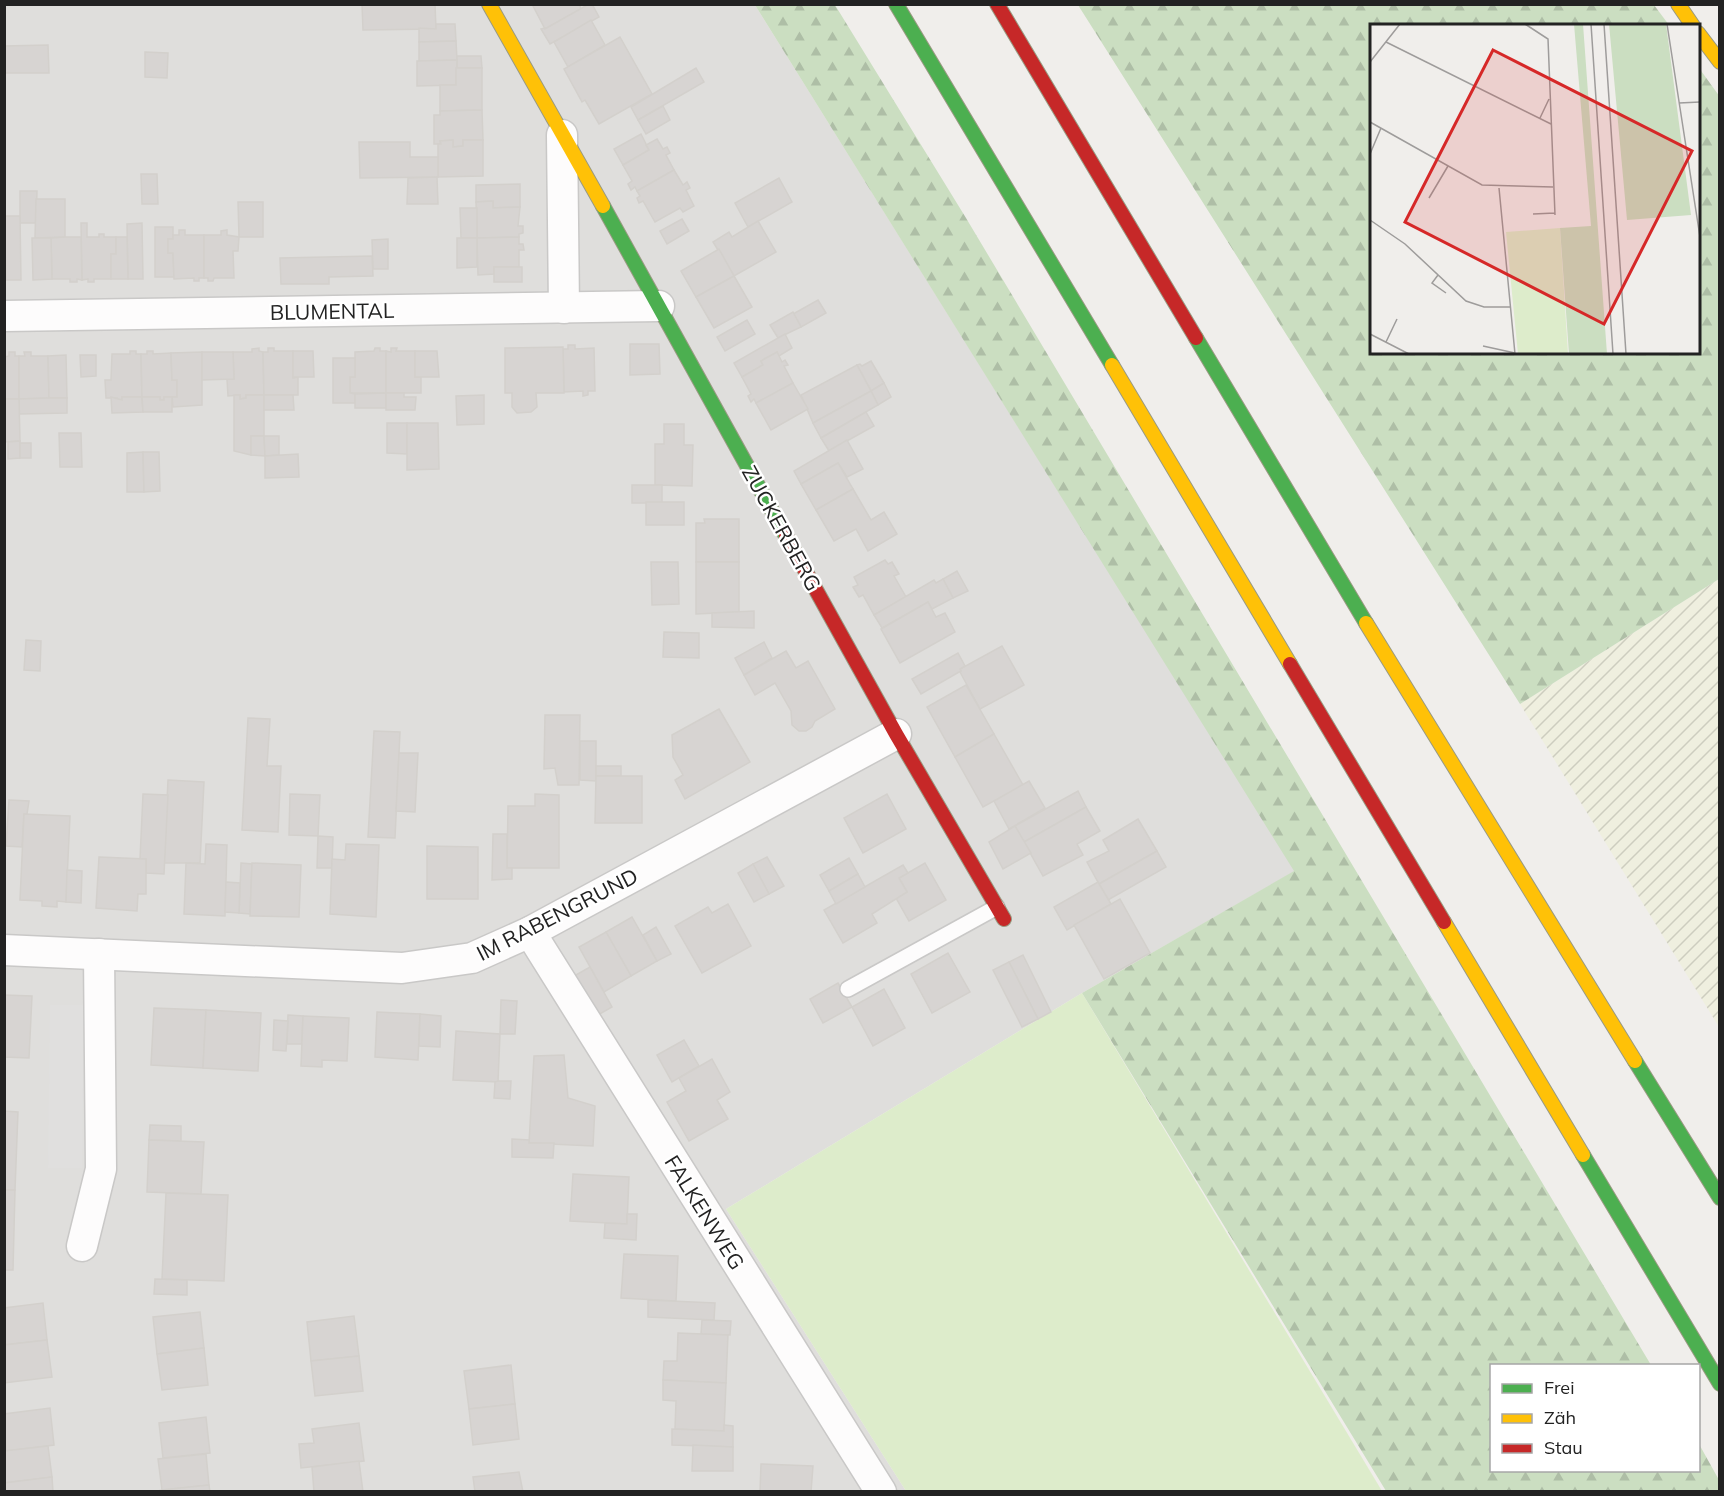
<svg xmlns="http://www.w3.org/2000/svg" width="1724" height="1496" font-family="Mulish,sans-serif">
	<defs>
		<pattern id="farmland-furrows" width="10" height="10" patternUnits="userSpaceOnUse" patternTransform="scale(1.5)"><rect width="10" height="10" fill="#efefdf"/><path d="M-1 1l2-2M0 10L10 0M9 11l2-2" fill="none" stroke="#cdcdbf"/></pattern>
		<pattern id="forest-firs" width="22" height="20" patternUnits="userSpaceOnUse" patternTransform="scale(1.5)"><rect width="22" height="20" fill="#cbdec1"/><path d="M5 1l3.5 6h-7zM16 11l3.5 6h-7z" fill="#aebea6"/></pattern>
	</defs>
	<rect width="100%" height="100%" fill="#f0eeeb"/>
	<polygon fill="#dfdedc" points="5,5 755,5 1295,871 1082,993 726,1209 906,1491 5,1492"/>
	<polygon fill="url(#farmland-furrows)" points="1719,579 1719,1027 1520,704"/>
	<polygon fill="#ddeccb" points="1082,993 1382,1491 906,1491 726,1209"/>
	<g fill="url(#forest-firs)">
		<polygon points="755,5 835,5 966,218 1651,1365 1492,1366 1492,1470 1698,1470 1699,1444 1719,1480 1719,1491 1386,1491 1082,993 1294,871"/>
		<polygon points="1078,5 1654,5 1669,25 1372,26 1372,352 1698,352 1699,68 1720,97 1719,579 1520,704"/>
	</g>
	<polygon fill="#e0dfde" points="50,1005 84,1005 82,1168 48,1168"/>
	<g fill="#d7d4d2" stroke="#d3d0cc" stroke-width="1.5">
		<polygon points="362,4 435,4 436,29 363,30"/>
		<polygon points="532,4 579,4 581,9 545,29"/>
		<polygon points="589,4 592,4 599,17 550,44 541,29 545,28 545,29"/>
		<polygon points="591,20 605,45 568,67 554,42"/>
		<polygon points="436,24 455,24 456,41 419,42 419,28 436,29"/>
		<polygon points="620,37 652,94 599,124 585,100 582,102 564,69"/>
		<polygon points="456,41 457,60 419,61 419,42"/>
		<polygon points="48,45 49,73 4,73 4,46"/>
		<polygon points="145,52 168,53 167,78 145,77"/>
		<polygon points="457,56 481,56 482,68 457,68"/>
		<polygon points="457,60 456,85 417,86 417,61"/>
		<polygon points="456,68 482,68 482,110 440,111 440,85 456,85"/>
		<polygon points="696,68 704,82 638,120 631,107"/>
		<polygon points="663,106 670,120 646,134 638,120"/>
		<polygon points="482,110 483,140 463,140 463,146 453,147 453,140 440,141 441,144 434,144 434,115 440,115 440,111"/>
		<polygon points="641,134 649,150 623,165 614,149"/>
		<polygon points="657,139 663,149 667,147 670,153 666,155 674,170 637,191 635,187 631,190 628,184 632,181 623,165 649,150 646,145"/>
		<polygon points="453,140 453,147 463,146 463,140 483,140 483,176 438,177 438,144 441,144 440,141"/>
		<polygon points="359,142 410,142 410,157 438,157 438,177 360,178"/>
		<polygon points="674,170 683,185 687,182 690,188 686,190 694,206 683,212 680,208 655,222 643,201 639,203 637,198 640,196 637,191"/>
		<polygon points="141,174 157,174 158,204 142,204"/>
		<polygon points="437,177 438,204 407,204 408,178"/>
		<polygon points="779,178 792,202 748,227 735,203"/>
		<polygon points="520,184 520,207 493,208 493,201 476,202 476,185"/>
		<polygon points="20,191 37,191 36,223 20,223"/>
		<polygon points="36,199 65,199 65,237 35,238"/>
		<polygon points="493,201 493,208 520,207 518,226 523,226 523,233 519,234 519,237 477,238 476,202"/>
		<polygon points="238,202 263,202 263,237 239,237"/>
		<polygon points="460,208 477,208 477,238 461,238"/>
		<polygon points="4,216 20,216 21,280 6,280"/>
		<polygon points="682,219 689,231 667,244 660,231"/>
		<polygon points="758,221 776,252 734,276 713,242 729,232 732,237"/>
		<polygon points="81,223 87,223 87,237 99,237 99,234 104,234 104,237 116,237 116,254 111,254 111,279 94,279 94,282 88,282 88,279 82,280"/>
		<polygon points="142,223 143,279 128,279 127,224"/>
		<polygon points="155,227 173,227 173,239 168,239 168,253 173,253 174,277 155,277"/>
		<polygon points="179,230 185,230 185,235 204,235 204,278 199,278 199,281 194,281 194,278 174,279 173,253 168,253 168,239 173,239 173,235 179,235"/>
		<polygon points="227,230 227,235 239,237 238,251 233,251 234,278 214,278 213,281 208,281 208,278 204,278 204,235 221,235 221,231"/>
		<polygon points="65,237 81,237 82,280 77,279 77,282 70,282 70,279 52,279 51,238"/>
		<polygon points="116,237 127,237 128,279 111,279 111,254 116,254"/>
		<polygon points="519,237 519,244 523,244 524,250 519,250 519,267 494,267 494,274 478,275 477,238"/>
		<polygon points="32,238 51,238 52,279 33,280"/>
		<polygon points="457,238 477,238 477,267 457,268"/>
		<polygon points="388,239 388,269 373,269 372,240"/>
		<polygon points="719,249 734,276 696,297 681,271"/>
		<polygon points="372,256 373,276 329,277 329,284 281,284 280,258"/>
		<rect x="494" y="267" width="28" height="15"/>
		<polygon points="734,276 752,307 714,328 696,297"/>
		<polygon points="818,300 826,313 801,327 793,314"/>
		<polygon points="793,312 801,327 778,338 770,325"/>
		<polygon points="747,320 755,334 725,351 717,337"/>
		<polygon points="785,334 792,348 779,356 777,352 761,361 763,365 742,377 734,363"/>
		<polygon points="630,344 659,344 660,374 630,375"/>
		<polygon points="568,345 575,345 575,349 594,348 595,391 588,391 588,395 583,396 583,391 564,392 563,349 568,349"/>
		<polygon points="563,347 564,393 536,393 537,407 531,412 517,413 512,407 512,393 505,393 505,348"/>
		<polygon points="259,348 259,351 263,352 264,395 246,395 246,398 240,399 240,395 228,396 227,379 234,379 233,352 252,352 252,349"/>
		<polygon points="268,348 274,348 274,351 293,351 293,378 298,377 298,395 264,395 263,352 268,352"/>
		<polygon points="375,348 380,348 380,351 386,351 386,393 350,393 350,377 355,377 355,352 374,351"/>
		<polygon points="391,348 397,348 396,351 415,351 415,377 421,377 421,393 386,393 386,351 391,352"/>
		<polygon points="130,351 136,351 136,354 141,354 142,397 122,397 122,400 117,400 117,398 106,398 105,380 111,380 112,354 130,354"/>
		<polygon points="147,351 153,351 153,354 171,353 172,380 177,380 177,397 164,397 164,400 160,400 160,397 142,397 141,354 147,354"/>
		<polygon points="293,351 313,351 314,377 293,377"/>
		<polygon points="415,351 437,351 439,377 415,377"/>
		<polygon points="9,352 15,352 15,356 19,356 19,399 4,399 4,357 9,356"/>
		<polygon points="24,352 31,352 31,356 48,356 49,398 19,399 19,356 25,356"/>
		<polygon points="202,352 202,405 173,407 172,397 177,397 177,380 172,380 171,353"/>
		<polygon points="202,352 233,352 234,379 202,380"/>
		<polygon points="777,352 782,362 785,360 788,365 784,366 793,383 756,403 754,399 751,402 748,396 751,394 742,377 763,365 761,361"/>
		<polygon points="66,355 67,398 49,398 48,356"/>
		<polygon points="80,355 96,355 96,376 81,377"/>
		<polygon points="333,358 355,358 355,377 350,377 350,393 355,394 355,403 333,403"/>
		<polygon points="871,361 884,383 871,391 857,365 860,364 862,366"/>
		<polygon points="857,365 871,391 813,423 801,395"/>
		<polygon points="793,383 808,409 771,430 756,403"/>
		<polygon points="884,383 891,397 878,405 871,391"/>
		<polygon points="871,391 878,405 821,438 813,423"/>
		<polygon points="386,393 386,408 355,408 355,394"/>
		<polygon points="386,393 404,393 404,397 416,397 415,410 386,410"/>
		<polygon points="234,395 240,395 240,399 246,398 246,395 264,395 264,436 251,436 251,455 234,451"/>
		<polygon points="264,395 293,395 294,410 264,410"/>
		<polygon points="484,395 484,424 457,425 456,396"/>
		<polygon points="111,397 122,400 122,397 142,397 143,412 112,413"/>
		<polygon points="142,397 160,397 160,400 164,400 164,397 172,397 172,412 143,412"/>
		<polygon points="49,398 67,398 67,413 19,414 19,399"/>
		<polygon points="4,399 19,399 20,441 4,442"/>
		<polygon points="866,412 874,426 829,451 821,438"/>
		<polygon points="387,423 407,423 407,454 387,453"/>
		<polygon points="407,423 438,423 439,469 407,470"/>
		<polygon points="664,424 684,424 684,445 693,445 692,486 655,485 655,444 664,444"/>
		<polygon points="59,433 81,433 82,467 60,467"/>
		<polygon points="251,436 264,436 265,456 251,455"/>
		<polygon points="264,436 279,436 279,455 265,456"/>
		<polygon points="847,440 863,469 847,477 838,463 801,484 794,471"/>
		<polygon points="20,441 20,458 8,459 8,442"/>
		<rect x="20" y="443" width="11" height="15"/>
		<polygon points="143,452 144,492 127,492 127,453"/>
		<polygon points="143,452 159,452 160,491 144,492"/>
		<polygon points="298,454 299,477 265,478 265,456"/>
		<polygon points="838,463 853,489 816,510 801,484"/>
		<rect x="632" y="485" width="30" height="18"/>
		<polygon points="853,489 871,520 884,512 897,534 868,551 856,529 834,541 816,510"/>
		<rect x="646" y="502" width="38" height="23"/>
		<polygon points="704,519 739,519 739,562 696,562 696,523 705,523"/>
		<polygon points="885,560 888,564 892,562 899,574 894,576 906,597 874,615 863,595 859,597 853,587 858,585 854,577"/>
		<polygon points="651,562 678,562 679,604 652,605"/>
		<polygon points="696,562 739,562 739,612 696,614"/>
		<polygon points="957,571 968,591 953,598 943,579"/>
		<polygon points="943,579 953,598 932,609 928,602 882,628 874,615 934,580 936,583"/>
		<polygon points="928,602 936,617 945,613 955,632 900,663 881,629"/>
		<polygon points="754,611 754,628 712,627 712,613"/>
		<polygon points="664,632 699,633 699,658 663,657"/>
		<polygon points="26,640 41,641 40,671 24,670"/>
		<polygon points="764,642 772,658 744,675 735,658"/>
		<polygon points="1002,646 1024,685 980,709 960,672 961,671 960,669"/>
		<polygon points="786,651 796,668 808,661 835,709 815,721 812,727 806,731 799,731 792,725 791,711 775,683 755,695 744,675"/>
		<polygon points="958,653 965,666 960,669 961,671 921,694 912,679"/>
		<polygon points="966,685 994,734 955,757 927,707"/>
		<polygon points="719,709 750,762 685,799 675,780 683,775 673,757 672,735"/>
		<polygon points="545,715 580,715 579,785 558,785 555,768 544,769"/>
		<polygon points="248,718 270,719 267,766 281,766 278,832 242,830"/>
		<polygon points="374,731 400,732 395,838 368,837"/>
		<polygon points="994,734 1023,785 983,807 955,757"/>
		<polygon points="580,741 596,741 596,781 580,780"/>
		<polygon points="399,753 418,753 415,812 396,811"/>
		<rect x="596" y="766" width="25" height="10"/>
		<polygon points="596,776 642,776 642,823 595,823"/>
		<polygon points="168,780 204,782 200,863 164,863"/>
		<polygon points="1029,781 1045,808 1009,829 994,801"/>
		<polygon points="1078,791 1086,807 1024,842 1015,826"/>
		<polygon points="143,794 168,795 164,874 146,873 146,859 140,859"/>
		<polygon points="290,794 320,795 318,836 289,835"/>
		<polygon points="535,794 559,795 559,868 507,868 508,806 535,806"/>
		<polygon points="887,794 906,829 863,853 844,818"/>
		<polygon points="9,800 29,801 27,814 24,814 22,847 6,846"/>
		<polygon points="1086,807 1100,831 1077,844 1083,855 1043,876 1024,842"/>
		<polygon points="24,814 70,816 66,902 57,901 57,907 42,906 42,901 20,900"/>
		<polygon points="1138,819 1157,851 1099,884 1087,862 1109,851 1103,840"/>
		<polygon points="1015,826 1031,853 1003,869 989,842"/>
		<polygon points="493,834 507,834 507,868 512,868 512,879 492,880"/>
		<polygon points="318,836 333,837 332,868 317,868"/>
		<polygon points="206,844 227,845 225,916 184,914 186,863 205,864"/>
		<polygon points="346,844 379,845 376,917 330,914 332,859 345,860"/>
		<polygon points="427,846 478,847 478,899 427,899"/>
		<polygon points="1157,851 1166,867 1108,900 1099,884"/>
		<polygon points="99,857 146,859 146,894 138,894 137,911 96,908"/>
		<polygon points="767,857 784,886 769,894 753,864"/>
		<polygon points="849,858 858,874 829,891 820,875"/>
		<polygon points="241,863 252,864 250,914 239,913"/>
		<polygon points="252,863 301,865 299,917 250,916"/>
		<polygon points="925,863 946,900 909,921 896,898 907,892 899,878"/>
		<polygon points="753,864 769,894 754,902 738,873"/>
		<polygon points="903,865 908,873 899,878 907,892 872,914 877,923 843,943 824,910"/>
		<polygon points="67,870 82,871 81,903 66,902"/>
		<polygon points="858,874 865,887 836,904 829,891"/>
		<polygon points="226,882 240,883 239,913 225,912"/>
		<polygon points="1098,882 1111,904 1067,930 1054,907"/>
		<polygon points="1120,899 1150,953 1104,979 1074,925"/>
		<polygon points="728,904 751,946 702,973 675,926 708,907 712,913"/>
		<polygon points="632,917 657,961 631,976 606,932"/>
		<polygon points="656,927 671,954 657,961 643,935"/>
		<polygon points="606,932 631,976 604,992 579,947"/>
		<polygon points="948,953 970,992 932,1013 911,974"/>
		<polygon points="1023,955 1051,1012 1038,1019 1009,962"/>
		<polygon points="1009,962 1038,1019 1022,1027 993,970"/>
		<polygon points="590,967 612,1007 598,1015 574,976"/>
		<polygon points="838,983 852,1007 823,1023 810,999"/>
		<polygon points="884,989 905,1028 873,1046 852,1007"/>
		<polygon points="4,995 32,996 29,1058 4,1057"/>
		<polygon points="501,1000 517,1001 515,1034 500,1034"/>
		<polygon points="154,1008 206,1010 203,1068 151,1065"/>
		<polygon points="206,1010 261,1013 258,1071 203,1068"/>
		<polygon points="377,1012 420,1014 418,1060 375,1057"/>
		<polygon points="420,1014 441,1016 440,1047 419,1046"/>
		<polygon points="288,1015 303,1016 302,1044 287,1044"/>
		<polygon points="303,1016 349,1018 347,1061 322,1060 322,1067 301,1066"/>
		<polygon points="274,1020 288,1021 286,1051 273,1050"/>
		<polygon points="456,1031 500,1034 498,1082 453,1080"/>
		<polygon points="684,1040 699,1066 672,1082 657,1055"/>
		<polygon points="564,1055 568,1098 595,1106 593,1146 529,1143 534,1056"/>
		<polygon points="712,1059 730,1092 717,1100 728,1119 689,1141 667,1102 686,1091 679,1078"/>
		<polygon points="498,1081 511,1081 510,1099 494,1098 495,1082"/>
		<polygon points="4,1111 18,1112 15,1190 4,1190"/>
		<polygon points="150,1125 181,1126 181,1141 149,1140"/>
		<polygon points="512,1139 529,1140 529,1143 554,1143 553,1158 512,1157"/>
		<polygon points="149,1140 204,1142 201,1194 147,1192"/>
		<polygon points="573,1174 629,1177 627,1224 570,1221"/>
		<polygon points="4,1190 15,1190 13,1270 4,1270"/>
		<polygon points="166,1193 228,1195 224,1281 162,1279"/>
		<polygon points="627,1214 637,1214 636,1240 604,1238 605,1223 627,1224"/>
		<polygon points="624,1254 678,1256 676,1301 621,1298"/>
		<polygon points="155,1279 187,1280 187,1295 154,1294"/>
		<polygon points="648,1300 715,1303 714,1320 648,1317"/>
		<polygon points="43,1303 47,1340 4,1345 4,1308"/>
		<polygon points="200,1312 204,1348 157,1354 153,1317"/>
		<polygon points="354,1316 359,1356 311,1361 307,1322"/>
		<polygon points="702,1320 731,1321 730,1335 701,1334"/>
		<polygon points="678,1333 728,1335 726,1383 663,1380 664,1361 677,1361"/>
		<polygon points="47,1340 52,1377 4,1383 4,1345"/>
		<polygon points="204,1348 208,1385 162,1390 157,1354"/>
		<polygon points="359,1356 363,1391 315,1396 311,1361"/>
		<polygon points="511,1365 515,1404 469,1409 464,1371"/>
		<polygon points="663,1380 726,1383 724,1431 675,1429 676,1401 663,1400"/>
		<polygon points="515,1404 519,1439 473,1445 469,1409"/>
		<polygon points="50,1408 54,1445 6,1451 4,1414"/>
		<polygon points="206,1417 210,1453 163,1458 159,1423"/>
		<polygon points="359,1423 364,1461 301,1468 299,1444 314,1443 312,1429"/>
		<polygon points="724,1425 733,1426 733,1447 672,1445 672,1429 724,1431"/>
		<polygon points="693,1445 733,1447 733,1471 692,1471"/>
		<polygon points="48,1446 52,1477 4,1483 4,1451"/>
		<polygon points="206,1454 209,1485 162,1490 158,1459"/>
		<polygon points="359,1461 363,1492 314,1492 312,1467"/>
		<polygon points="761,1464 813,1466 811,1492 760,1492"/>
		<polygon points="519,1472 523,1492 475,1492 473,1477"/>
		<polygon points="52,1477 53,1492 5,1492 4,1483"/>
		<polygon points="209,1485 210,1492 154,1492 162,1490"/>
	</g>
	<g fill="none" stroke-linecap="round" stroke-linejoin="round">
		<defs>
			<polyline id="lane" points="848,989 997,907"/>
			<g id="street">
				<polyline points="562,135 564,308"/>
				<polyline points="4,316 659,306"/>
				<polyline points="530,932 881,1492"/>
				<polyline points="4,950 402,968 472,958 530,932 896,734"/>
				<polyline points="82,1246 101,1169 99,954"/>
			</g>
			<g id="fast">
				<polyline points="896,4 1112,365"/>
				<polyline points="603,206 786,536"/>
				<polyline points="1196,338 1366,623"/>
				<polyline points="1635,1061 1720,1198"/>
				<polyline points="1583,1155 1720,1384"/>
			</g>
			<g id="slow">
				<polyline points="489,4 603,206"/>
				<polyline points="1678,4 1693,26"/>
				<polyline points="1698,33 1720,62"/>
				<polyline points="1112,365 1290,664"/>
				<polyline points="1366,623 1635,1061"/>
				<polyline points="1444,922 1583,1155"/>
			</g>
			<g id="jam">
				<polyline points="997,4 1196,338"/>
				<polyline points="786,536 896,734 1004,919"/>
				<polyline points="1290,664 1444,922"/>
			</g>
		</defs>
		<use href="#lane" stroke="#c9c8c7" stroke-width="18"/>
		<use href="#street" stroke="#c9c8c7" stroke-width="33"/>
		<use href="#fast" stroke="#999a82" stroke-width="16"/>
		<use href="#slow" stroke="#999a82" stroke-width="16"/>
		<use href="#jam" stroke="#999a82" stroke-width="16"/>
		<use href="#lane" stroke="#fdfcfc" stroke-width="15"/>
		<use href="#street" stroke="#fdfcfc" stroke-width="30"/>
		<use href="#fast" stroke="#4caf50" stroke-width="14"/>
		<use href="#slow" stroke="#ffc107" stroke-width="14"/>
		<use href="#jam" stroke="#c62828" stroke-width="14"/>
	</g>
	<g text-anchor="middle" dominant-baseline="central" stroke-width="5" stroke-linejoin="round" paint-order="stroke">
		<g font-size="21" fill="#222" stroke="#fff">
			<text transform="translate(332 311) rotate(-1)">BLUMENTAL</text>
			<text transform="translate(782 528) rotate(61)">ZUCKERBERG</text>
			<text transform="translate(557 914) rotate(-27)">IM RABENGRUND</text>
			<text transform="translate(705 1212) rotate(58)">FALKENWEG</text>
		</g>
	</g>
	<g transform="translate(1370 24)">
		<rect width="330" height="330" fill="#f0eeeb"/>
		<path d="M 190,204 L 198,330 L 148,330 L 136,208 Z" fill="#ddeccb"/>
		<path d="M 204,0 L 213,0 L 237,330 L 199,330 L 190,204 L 221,202 ZM 239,0 L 296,0 L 321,191 L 257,196 Z" fill="#cbdec1"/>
		<path fill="none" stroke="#9e9c9b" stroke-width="1.5" d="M 155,0 L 178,15 L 185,191M 221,0 L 243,330M 234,0 L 256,330M 297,0 L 330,213M 16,18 L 181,100M 0,38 L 30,0M 309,79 L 330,78M 170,94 L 179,75M 0,98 L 112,161 L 183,163M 0,130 L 11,104M 129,164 L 145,330M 59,174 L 78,142M 163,190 L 185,189M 0,196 L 35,220 L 96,277 L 114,283 L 140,283M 68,251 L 62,259 L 76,269M 0,310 L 39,330M 16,318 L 27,295M 113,322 L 145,329"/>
		<path fill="#d62828" fill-opacity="0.15" stroke="#d62828" stroke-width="3" d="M 123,26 L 322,127 L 234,300 L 35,198 Z"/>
		<rect width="330" height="330" fill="none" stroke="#222" stroke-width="3"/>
	</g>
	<rect width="1724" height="1496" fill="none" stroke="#222222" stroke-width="12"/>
	<rect x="1490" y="1364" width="210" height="108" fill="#ffffff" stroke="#a7a7a7" stroke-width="1.5"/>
	<rect x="1502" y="1384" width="30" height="9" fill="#4caf50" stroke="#a7a7a7" stroke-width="1.5"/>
	<text x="1544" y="1394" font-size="18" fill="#222222">Frei</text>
	<rect x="1502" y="1414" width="30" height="9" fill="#ffc107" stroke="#a7a7a7" stroke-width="1.5"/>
	<text x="1544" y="1424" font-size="18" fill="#222222">Zäh</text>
	<rect x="1502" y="1444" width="30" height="9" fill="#c62828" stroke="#a7a7a7" stroke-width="1.5"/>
	<text x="1544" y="1454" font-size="18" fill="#222222">Stau</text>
</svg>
